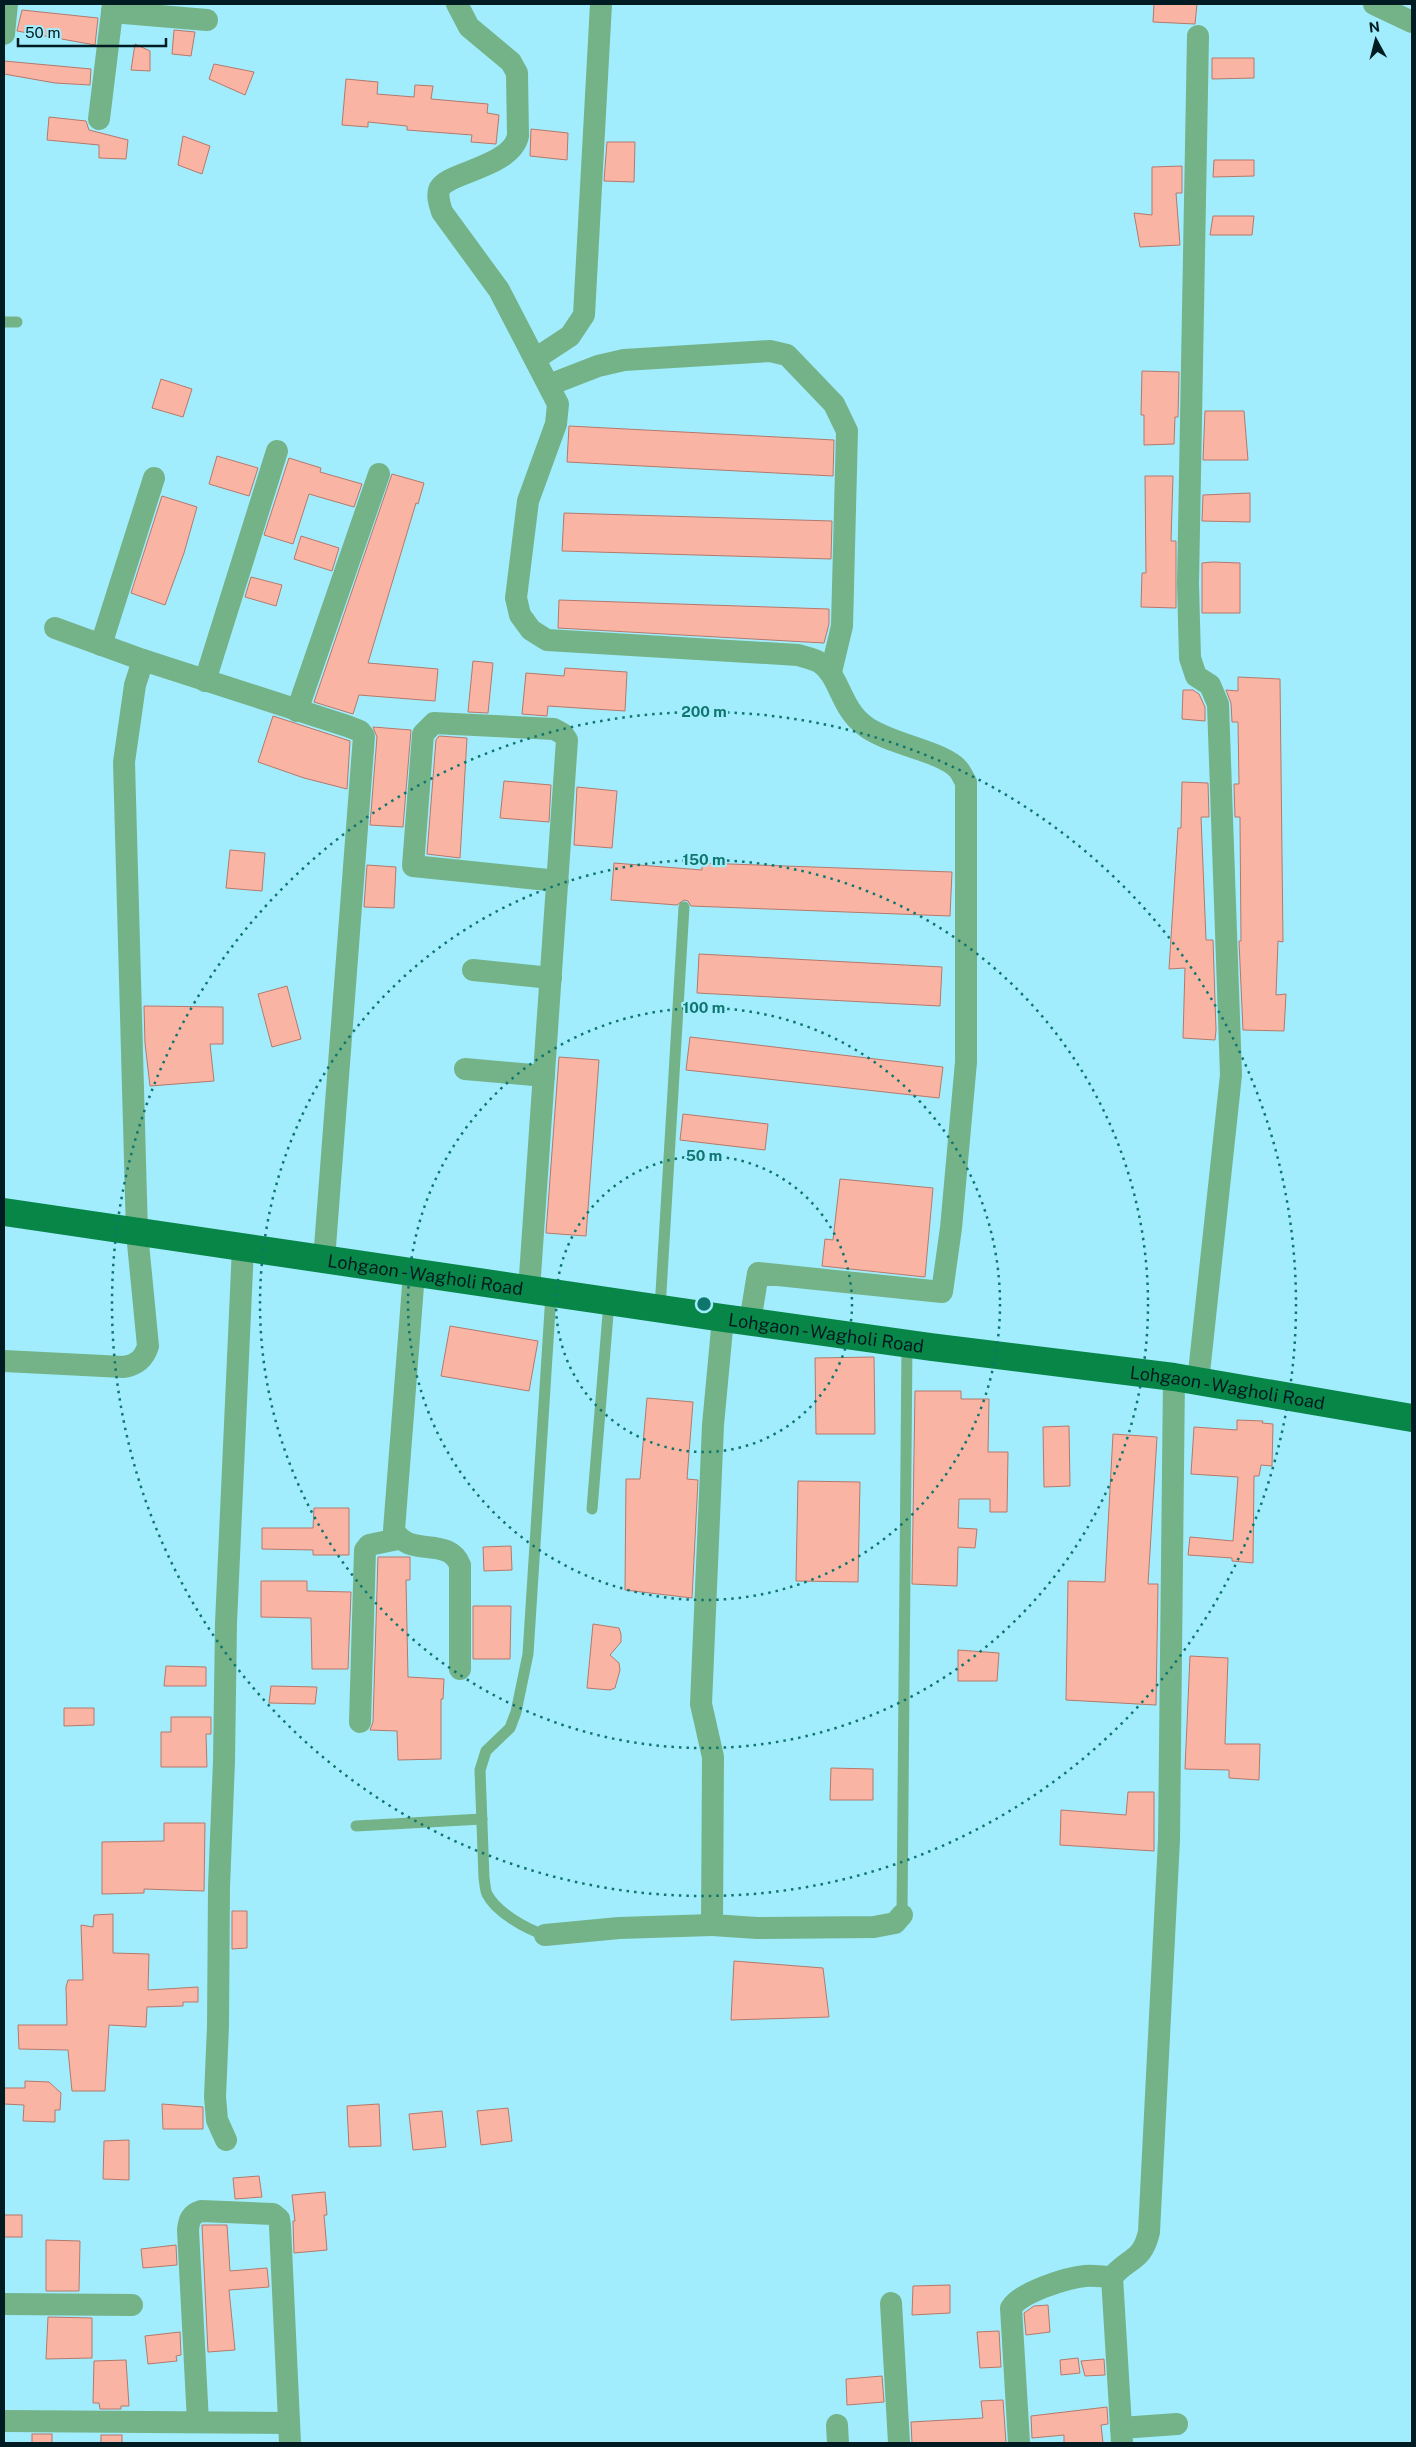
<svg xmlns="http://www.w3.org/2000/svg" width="1416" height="2447" font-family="'Public Sans',sans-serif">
	<rect width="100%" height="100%" fill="#a1edfe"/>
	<g fill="#fab4a4" stroke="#b4796b">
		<polygon points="1154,4 1197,4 1195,24 1153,22"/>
		<polygon points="22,10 98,18 95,45 17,31"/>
		<polygon points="174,30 195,32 191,56 172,54"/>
		<polygon points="135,44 150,51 150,71 131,70"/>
		<polygon points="1212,58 1254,58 1254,78 1212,79"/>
		<polygon points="4,61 91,69 90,85 55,83 4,74"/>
		<polygon points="214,64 254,72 245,95 209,79"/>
		<polygon points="346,79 378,82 377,94 414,97 415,85 433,86 431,99 488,104 487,113 499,115 496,144 471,142 472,135 407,130 407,126 368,122 368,127 342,125"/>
		<polygon points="49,117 86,121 89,130 128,140 126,159 99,158 99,145 47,140"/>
		<polygon points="531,129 568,133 567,160 530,156"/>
		<polygon points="183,136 210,146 202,174 178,165"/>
		<polygon points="607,142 635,142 634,182 604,181"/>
		<polygon points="1214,160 1254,160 1254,176 1213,177"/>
		<polygon points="1182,166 1182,193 1176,193 1180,245 1140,247 1134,213 1152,215 1152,167"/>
		<polygon points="1213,216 1254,216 1252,235 1210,235"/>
		<polygon points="1142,371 1179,372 1178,417 1175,417 1174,444 1144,445 1144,415 1141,415"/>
		<polygon points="161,379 192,389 183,417 152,408"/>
		<polygon points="1205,411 1244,411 1248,460 1203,460"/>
		<polygon points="569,426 834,440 833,476 567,462"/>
		<polygon points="217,456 258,468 249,496 209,484"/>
		<polygon points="289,458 321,468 320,472 362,484 354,507 309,494 293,544 264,535"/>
		<polygon points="392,474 424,483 418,504 416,503 368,663 438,669 435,701 359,695 353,714 314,702"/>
		<polygon points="1145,476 1173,476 1171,541 1176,541 1176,608 1141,607 1142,573 1146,573"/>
		<polygon points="1250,493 1250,522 1202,521 1203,495"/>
		<polygon points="162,496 197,507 184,553 165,605 131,593"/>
		<polygon points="564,513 832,521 831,559 562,551"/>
		<polygon points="301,536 339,548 332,571 294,559"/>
		<polygon points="1213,562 1240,563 1240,613 1202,613 1202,563"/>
		<polygon points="251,577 282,585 276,606 245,597"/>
		<polygon points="559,600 829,609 829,624 824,643 558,628"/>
		<polygon points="473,661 493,663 488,713 468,712"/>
		<polygon points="565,668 627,672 625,711 548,706 547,716 522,714 526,673 564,676"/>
		<polygon points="1238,677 1280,679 1283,942 1278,941 1276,995 1286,994 1284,1031 1243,1030 1239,941 1241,941 1240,817 1235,817 1234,784 1239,784 1238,722 1232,722 1231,703 1226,690 1238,691"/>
		<polygon points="1183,690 1193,690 1199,694 1205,707 1205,721 1182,719"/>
		<polygon points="273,716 350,741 347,789 304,778 258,762"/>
		<polygon points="373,727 411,730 403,827 370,825 377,737"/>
		<polygon points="439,736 467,738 460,858 427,854 436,740"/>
		<polygon points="504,781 551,785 549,822 500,818"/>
		<polygon points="1182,782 1208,783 1209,817 1201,817 1206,940 1213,940 1216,1030 1215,1040 1183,1038 1185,968 1169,969 1178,828 1181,828"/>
		<polygon points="577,787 617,791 612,848 574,845"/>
		<polygon points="230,850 265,853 262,891 226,888"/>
		<polygon points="614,863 702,870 702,863 952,872 950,916 691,906 688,901 684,900 677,905 611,900"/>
		<polygon points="367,865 396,867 394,908 364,907"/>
		<polygon points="699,954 942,967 940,1006 697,993"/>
		<polygon points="287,986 301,1039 272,1047 258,994"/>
		<polygon points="144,1006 223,1007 223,1044 210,1044 214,1081 150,1086 145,1043"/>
		<polygon points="690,1037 943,1067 939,1098 686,1070"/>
		<polygon points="559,1057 599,1060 586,1236 546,1233"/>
		<polygon points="683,1114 768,1124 765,1150 680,1140"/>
		<polygon points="840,1179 933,1188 925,1277 822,1266 825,1239 833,1240"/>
		<polygon points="450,1326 538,1341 529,1391 441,1376"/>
		<polygon points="874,1357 875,1434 816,1434 815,1358"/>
		<polygon points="915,1391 961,1391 961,1399 989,1399 988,1452 1008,1452 1007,1512 990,1512 990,1499 959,1499 958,1528 977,1529 975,1548 958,1547 957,1586 912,1584"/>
		<polygon points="647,1398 693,1402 687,1479 698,1480 692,1598 625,1590 626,1479 640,1479"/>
		<polygon points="1237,1420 1263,1421 1262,1423 1273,1424 1272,1466 1261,1465 1259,1476 1254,1476 1253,1563 1232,1561 1232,1558 1188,1555 1190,1537 1233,1541 1238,1477 1191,1474 1194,1427 1237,1430"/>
		<polygon points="1069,1426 1070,1486 1044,1487 1043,1427"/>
		<polygon points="1113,1434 1157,1437 1148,1584 1158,1584 1156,1705 1066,1700 1068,1581 1105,1582"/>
		<polygon points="798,1481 860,1482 858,1582 796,1581"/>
		<polygon points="314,1508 349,1508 349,1555 313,1555 313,1550 262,1549 262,1528 313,1528"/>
		<polygon points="511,1546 512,1570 484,1571 483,1547"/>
		<polygon points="378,1557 410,1557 410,1580 406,1580 408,1677 444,1679 443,1699 441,1699 441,1759 398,1760 397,1731 370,1730 373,1722"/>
		<polygon points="261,1581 307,1581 307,1591 351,1592 348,1669 312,1669 311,1618 261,1617"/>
		<polygon points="473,1606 511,1606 510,1659 473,1659"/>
		<polygon points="593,1624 619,1628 621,1634 621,1642 610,1655 619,1663 620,1670 615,1688 610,1690 587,1688"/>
		<polygon points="958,1650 999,1653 997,1681 958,1681"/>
		<polygon points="1190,1656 1228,1658 1225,1744 1260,1744 1259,1780 1229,1778 1229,1770 1185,1769"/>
		<polygon points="166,1666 206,1667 206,1686 164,1686"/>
		<polygon points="271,1686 317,1687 315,1704 269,1703"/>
		<polygon points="64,1708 94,1708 94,1725 64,1726"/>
		<polygon points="171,1717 211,1717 211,1734 206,1734 207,1767 161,1767 161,1732 171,1732"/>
		<polygon points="831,1768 873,1769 873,1800 830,1800"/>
		<polygon points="1128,1792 1154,1792 1154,1851 1060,1845 1061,1810 1126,1815"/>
		<polygon points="164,1823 205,1823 204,1891 144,1889 144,1893 102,1894 102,1842 164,1841"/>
		<polygon points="232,1911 247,1911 247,1948 232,1949"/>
		<polygon points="113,1914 113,1953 149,1954 148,1990 198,1987 198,2002 183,2002 183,2006 147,2007 146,2027 109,2025 105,2091 72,2091 68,2050 19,2049 18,2025 67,2025 66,1987 68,1980 83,1980 81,1925 93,1927 94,1915"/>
		<polygon points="734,1961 823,1968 829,2017 731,2020"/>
		<polygon points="25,2081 49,2082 61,2093 60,2110 55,2110 55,2122 23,2121 24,2105 4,2104 4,2088 25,2088"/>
		<polygon points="162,2104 203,2107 203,2129 163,2129"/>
		<polygon points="379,2104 381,2146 349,2147 347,2106"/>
		<polygon points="508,2108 512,2141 481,2145 477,2111"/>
		<polygon points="442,2111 446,2147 413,2150 409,2114"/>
		<polygon points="129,2140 129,2180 103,2179 104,2141"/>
		<polygon points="259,2176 262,2197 235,2199 233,2178"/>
		<polygon points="325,2192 327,2215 324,2215 327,2250 294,2253 293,2221 295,2221 292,2195"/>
		<rect x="4" y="2215" width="18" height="22"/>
		<polygon points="202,2225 227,2225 230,2271 267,2268 269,2287 229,2290 235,2350 208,2352"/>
		<polygon points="46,2240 80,2241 79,2291 46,2291"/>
		<polygon points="176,2245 177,2265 143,2268 141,2249"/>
		<polygon points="950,2285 950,2313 912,2315 913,2286"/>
		<polygon points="1048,2305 1050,2332 1026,2335 1024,2313 1034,2306"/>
		<polygon points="48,2317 92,2318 92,2358 46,2359"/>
		<polygon points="999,2331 1001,2367 980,2368 977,2332"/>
		<polygon points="180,2332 181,2355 176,2356 177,2361 148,2364 145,2336"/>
		<polygon points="1078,2358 1080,2373 1061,2375 1060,2360"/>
		<polygon points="1104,2359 1105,2375 1085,2376 1081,2361"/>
		<polygon points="126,2360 129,2406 121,2406 121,2409 100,2409 99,2403 93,2403 94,2361"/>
		<polygon points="882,2376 884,2402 847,2405 846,2379"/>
		<polygon points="1003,2400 1006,2443 912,2443 911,2422 983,2418 981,2401"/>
		<polygon points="1107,2407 1108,2424 1101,2425 1103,2443 1064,2443 1064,2435 1032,2438 1031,2416"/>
		<rect x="32" y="2434" width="20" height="9"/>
		<rect x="101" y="2435" width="21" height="8"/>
	</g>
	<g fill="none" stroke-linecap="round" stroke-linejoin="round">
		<g stroke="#74b388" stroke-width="11">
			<polyline points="4,322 17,322"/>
			<polyline points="660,1309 684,907"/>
			<polyline points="592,1509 609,1302"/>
			<polyline points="356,1826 482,1819"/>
			<polyline points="902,1915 907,1344"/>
			<path d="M 545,1935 C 526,1929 496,1912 487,1894 C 485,1890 485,1883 484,1878 L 480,1770 L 486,1751 L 510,1728 L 516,1712 L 528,1654 L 551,1294"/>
		</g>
		<g stroke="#74b388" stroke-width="22">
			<path d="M 457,4 L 469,27 L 511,62 L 517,73 L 518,136 C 511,168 443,173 439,190 C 437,198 440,205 442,212 L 499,290 L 558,404 L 556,424 L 528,501 L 516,598 L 520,615 L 531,630 L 547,640 L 798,655 C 804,657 813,659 819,662 C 840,675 840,708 865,726 C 888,744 942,751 958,769 C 961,772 963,778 966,782 L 966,1062 L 951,1228 L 942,1292 L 758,1273 L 750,1322"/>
			<polyline points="1374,4 1412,22"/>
			<polyline points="112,12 207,20"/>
			<polyline points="4,34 7,4"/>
			<polyline points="99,119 113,4"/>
			<polyline points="535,359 570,336 584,315 601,4"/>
			<polyline points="549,385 598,366 624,360 770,351 787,355 834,404 847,431 842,626 831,672"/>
			<polyline points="55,628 143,660"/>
			<polyline points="101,645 154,478"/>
			<polyline points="205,681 277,451"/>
			<polyline points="297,711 379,474"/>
			<polyline points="473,970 551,978"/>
			<polyline points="465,1069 544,1076"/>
			<path d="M 414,1273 L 394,1530 C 409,1559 448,1535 460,1565 L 460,1669"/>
			<path d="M 529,1290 C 542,1107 556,924 567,740 L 563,734 L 554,729 L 434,723 L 423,734 L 413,866 L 558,881"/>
			<polyline points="723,1318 713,1425 701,1704 713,1757 712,1925 757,1928 874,1927 895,1923 902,1915"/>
			<path d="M 4,1361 L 123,1367 C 137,1365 144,1359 148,1346 L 137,1233 L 124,762 L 135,685 L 143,660 L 347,726 L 360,731 L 364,736 L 324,1260"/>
			<polyline points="1198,1382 1231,1075 1218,704 1210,685 1196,676 1190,658 1188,584 1198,36"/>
			<polyline points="360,1722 365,1550 369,1545 398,1539"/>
			<polyline points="545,1935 619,1928 712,1925"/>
			<polyline points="226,2140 217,2120 215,2097 218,2026 219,1887 224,1761 226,1623 243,1247"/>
			<polyline points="891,2303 899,2443"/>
			<polyline points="4,2304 132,2305"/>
			<polyline points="4,2421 289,2423"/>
			<path d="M 198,2422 L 188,2230 C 189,2220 191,2214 201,2211 L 273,2214 L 279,2219 L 280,2226 L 290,2443"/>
			<polyline points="837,2425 838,2443"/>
			<polyline points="1121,2428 1177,2424"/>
			<path d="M 1019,2443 L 1011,2308 C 1021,2292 1066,2278 1085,2276 C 1094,2275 1104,2277 1112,2277"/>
			<path d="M 1122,2443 L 1112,2277 C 1129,2257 1142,2262 1149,2232 L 1169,1840 L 1174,1377"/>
		</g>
		<path stroke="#088648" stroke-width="28" id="s1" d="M 4,1212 L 723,1318 L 931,1347 L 1174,1377 L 1412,1418"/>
	</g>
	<g fill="none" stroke="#0f766e" stroke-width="2.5" stroke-dasharray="2.5 5">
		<circle cx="704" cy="1304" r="148"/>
		<circle cx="704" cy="1304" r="296"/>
		<circle cx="704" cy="1304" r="444"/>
		<circle cx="704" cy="1304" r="592"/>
	</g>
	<g text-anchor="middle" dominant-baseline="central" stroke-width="4.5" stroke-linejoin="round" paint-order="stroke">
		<g font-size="18" fill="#001b21" stroke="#a1edfe">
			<text stroke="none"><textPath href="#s1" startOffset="426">Lohgaon - Wagholi Road</textPath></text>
			<text stroke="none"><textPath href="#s1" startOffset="831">Lohgaon - Wagholi Road</textPath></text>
			<text stroke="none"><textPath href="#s1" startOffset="1236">Lohgaon - Wagholi Road</textPath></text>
		</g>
	</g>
	<circle cx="704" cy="1304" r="8" fill="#0f766e" stroke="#a1edfe" stroke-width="2.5"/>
	<g font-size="15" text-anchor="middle" font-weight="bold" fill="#0f766e" stroke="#a1edfe" stroke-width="4.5" stroke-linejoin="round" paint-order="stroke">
		<text x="704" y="717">200 m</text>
		<text x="704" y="865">150 m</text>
		<text x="704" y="1013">100 m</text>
		<text x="704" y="1161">50 m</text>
	</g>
	<rect width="1416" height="2447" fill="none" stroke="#001b21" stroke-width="10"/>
	<g transform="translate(1376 40) rotate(353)" stroke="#a1edfe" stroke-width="4" paint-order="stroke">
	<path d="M0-4L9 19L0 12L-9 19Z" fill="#001b21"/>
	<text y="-8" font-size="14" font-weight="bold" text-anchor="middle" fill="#001b21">N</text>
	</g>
	<path d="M18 38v8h148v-8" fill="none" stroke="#001b21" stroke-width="2.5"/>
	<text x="25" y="38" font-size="15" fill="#001b21" stroke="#a1edfe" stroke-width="4" paint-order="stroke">50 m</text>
</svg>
